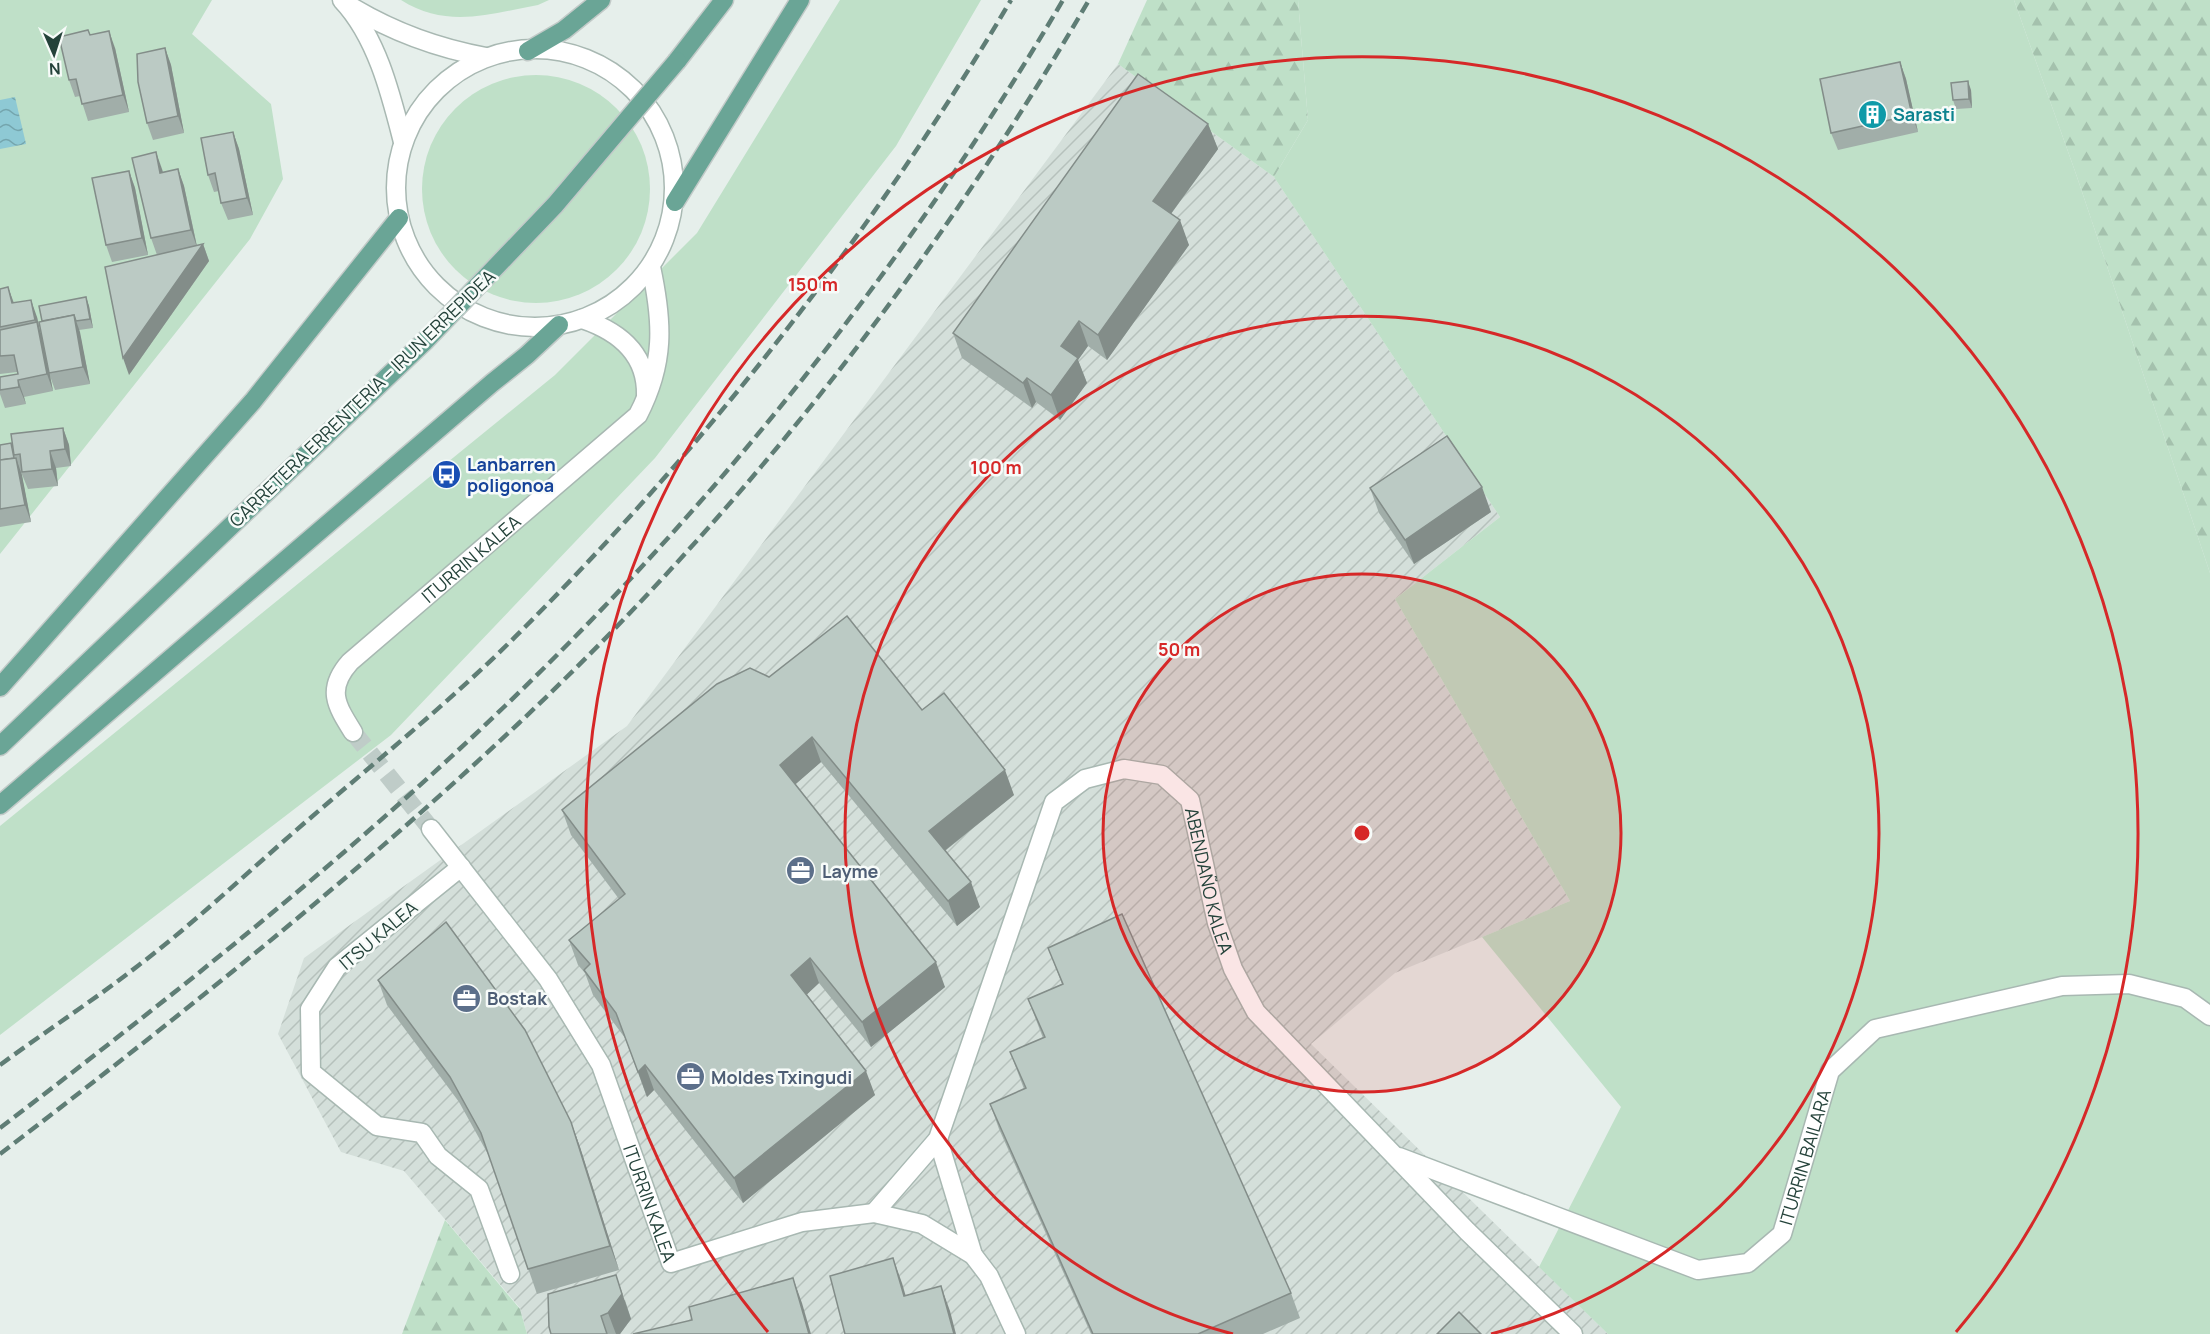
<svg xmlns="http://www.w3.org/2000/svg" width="2210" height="1334" font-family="Manrope,sans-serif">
	<defs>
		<pattern id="industrial-furrows" width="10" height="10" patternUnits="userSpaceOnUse" patternTransform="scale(1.5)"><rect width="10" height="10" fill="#d4dfda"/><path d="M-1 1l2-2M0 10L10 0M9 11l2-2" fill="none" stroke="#b6c1bc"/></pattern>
		<pattern id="forest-firs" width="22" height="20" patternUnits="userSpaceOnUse" patternTransform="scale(1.5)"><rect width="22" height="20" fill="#bfe0c8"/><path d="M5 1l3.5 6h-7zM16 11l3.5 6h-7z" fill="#a4c1ad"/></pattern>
		<pattern id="water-waves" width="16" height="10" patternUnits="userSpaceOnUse" patternTransform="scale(1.5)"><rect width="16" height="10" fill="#8ec9d4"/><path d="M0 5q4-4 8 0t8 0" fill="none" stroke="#74a5ad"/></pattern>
	</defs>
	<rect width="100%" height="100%" fill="#e6efeb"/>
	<polygon fill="url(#industrial-furrows)" points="1118,64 1274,177 1500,517 1395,599 1570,901 1395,973 1311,1044 1608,1334 527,1334 520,1308 404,1171 341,1152 278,1034 304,958 627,726"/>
	<g fill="#bfe0c8">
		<polygon points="0,0 212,0 192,34 271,104 283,179 250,239 0,554"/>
		<path d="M 401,0 L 549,0 L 538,5 C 489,14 447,29 401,0 Z"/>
		<polygon points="840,0 981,0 896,146 655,458 391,735 0,1035 0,826 555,375 697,233"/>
		<polygon points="1298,0 2014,0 2076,174 2210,573 2210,1334 1608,1334 1539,1267 1621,1107 1482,937 1570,901 1395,599 1500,517 1274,177 1308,120"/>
		<circle cx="536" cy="189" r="114"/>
	</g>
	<g fill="url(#forest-firs)">
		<polygon points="1147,0 1298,0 1308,120 1274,177 1118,64"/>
		<polygon points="2014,0 2210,0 2210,573 2076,174"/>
		<polygon points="445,1220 520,1309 527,1334 402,1334"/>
	</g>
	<polygon fill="url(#water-waves)" points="15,97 26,144 0,149 0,100"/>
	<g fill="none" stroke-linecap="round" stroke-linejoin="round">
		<polyline stroke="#bfccc8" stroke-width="18" stroke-dasharray="18 9" stroke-linecap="butt" points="353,732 431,829"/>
		<defs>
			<g id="minor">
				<path d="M 582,319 C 618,331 647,353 646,395"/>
				<path id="s1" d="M 353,732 C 336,705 326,689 350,662 L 638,415 C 665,363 663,323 651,267"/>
				<path id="s2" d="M 431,829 L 548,979 L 601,1065 L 671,1263 L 802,1222 L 874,1213 L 922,1224 L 973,1255 L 989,1276 L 1016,1334"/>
				<polyline points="461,867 337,967 310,1009 311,1072 377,1126 422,1133 438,1156 479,1189 510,1274"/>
				<polyline points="938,1139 973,1255"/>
				<path id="s3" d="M 1399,1157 L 1698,1270 L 1748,1263 L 1782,1234 L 1830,1071 L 1875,1029 L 2062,986 L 2129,984 L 2185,998 L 2210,1016"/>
				<path id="s4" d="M 874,1213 L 938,1139 L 1054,802 L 1085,779 L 1124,769 L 1162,775 L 1190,800 L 1217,923 L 1233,969 L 1256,1012 L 1467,1231 L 1573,1334"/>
			</g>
			<g id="tertiary">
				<path d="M 342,0 C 377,37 391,95 403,142"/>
				<path d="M 350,6 C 393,32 436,48 486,57"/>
				<circle cx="535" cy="188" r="139"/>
			</g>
			<g id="primary">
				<polyline points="528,51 564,30 601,0"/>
				<polyline points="677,61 724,0"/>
				<polyline points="675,202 800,0"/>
				<polyline points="0,687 253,401 399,218"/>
				<polyline points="0,746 424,342"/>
				<polyline points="0,805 492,383 527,355 559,325"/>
			</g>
		</defs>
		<use href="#minor" stroke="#a8b8b2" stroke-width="21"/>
		<use href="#tertiary" stroke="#a8b8b2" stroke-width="21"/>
		<use href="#primary" stroke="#c2cac8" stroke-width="21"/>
		<use href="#minor" stroke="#fff" stroke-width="18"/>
		<use href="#tertiary" stroke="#fff" stroke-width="18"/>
		<use href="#primary" stroke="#6aa596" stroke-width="18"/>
		<g stroke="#5f7d75" stroke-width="4.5" stroke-dasharray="12 6" stroke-linecap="butt">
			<path d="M 0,1065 C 46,1031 94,1000 139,965 C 198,920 252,868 308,820 C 381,757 457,696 525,627 C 711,440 877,227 1011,0"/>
			<path d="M 0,1128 C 174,995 347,858 505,706 C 722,498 911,258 1063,0"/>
			<path d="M 0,1154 C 179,1017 355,877 519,723 C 743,512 934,266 1089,0"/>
		</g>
		<defs>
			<polyline id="primary-bridge" points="424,342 555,205 677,61"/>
		</defs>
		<use href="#primary-bridge" stroke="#c2cac8" stroke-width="21" stroke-linecap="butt"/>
		<use href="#primary-bridge" stroke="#6aa596" stroke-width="18"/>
	</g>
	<g fill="#a1aea9">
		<polygon points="90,35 115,48 129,112 88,121 80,96 75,97 69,80"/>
		<polygon points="165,48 171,65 184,133 153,140 147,123"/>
		<polygon points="1900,62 1906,79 1918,132 1838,150 1831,133"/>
		<polygon points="1971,90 1972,108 1956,109 1953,100"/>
		<polygon points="1208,124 1218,149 1171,214 1189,245 1107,360 1088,346 1078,360 1087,383 1060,420 1036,402 1032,408 962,358 953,333"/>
		<polygon points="233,132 239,149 253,215 228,220 221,203 219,191 214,192 208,175"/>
		<polygon points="162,169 163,172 178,169 184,186 197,246 203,244 209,261 129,375 157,255 151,238"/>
		<polygon points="129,171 135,188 148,255 112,262 106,245"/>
		<polygon points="8,287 14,303 37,317 40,331 43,339 42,321 86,297 89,306 93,328 79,330 90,384 55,390 50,376 53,391 24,397 26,404 5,408 0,394 0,377 18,374 17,372 0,374 0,289"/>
		<polygon points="63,428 69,445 71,466 56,468 58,486 28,489 21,472 31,522 0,527 0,445 11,443"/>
		<polygon points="1370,488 1491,512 1414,564 1379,513"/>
		<polygon points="769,677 922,710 1014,795 945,851 980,907 957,926 821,762 795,784 945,987 871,1047 819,983 807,994 875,1095 743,1203 654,1090 647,1097 625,1038 593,995 585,973 578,965 569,940 619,899 571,835 562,810"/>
		<polygon points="1048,948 1291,1293 1300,1318 1263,1334 1091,1334 999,1129 990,1104 1024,1089 1010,1052 1043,1038 1028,999 1062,984"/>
		<polygon points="378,980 571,1122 580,1147 619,1270 537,1294 489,1156 459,1102 387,1005"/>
		<polygon points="625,1300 631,1319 620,1334 551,1334"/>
	</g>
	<g fill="#838d89">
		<polygon points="109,31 115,48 129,112 123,95"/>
		<polygon points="165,48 171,65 184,133 178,116"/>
		<polygon points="1900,62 1906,79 1918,132 1912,115"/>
		<polygon points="1968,81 1971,90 1972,108 1969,99"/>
		<polygon points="1208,124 1218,149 1162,226 1153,201"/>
		<polygon points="233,132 239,149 253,215 247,198"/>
		<polygon points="156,152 162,169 166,190 160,173"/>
		<polygon points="178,169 184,186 197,247 191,230"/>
		<polygon points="129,171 135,188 148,255 142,238"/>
		<polygon points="1180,220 1189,245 1107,360 1098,335"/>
		<polygon points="203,244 209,261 129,375 123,358"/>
		<polygon points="8,287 14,304 12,303"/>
		<polygon points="86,297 89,306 93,328 90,319"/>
		<polygon points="31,300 37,317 40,331 43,339 53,391 47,374 38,329 35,320"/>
		<polygon points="74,315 80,332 90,384 83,367"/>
		<polygon points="1079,321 1088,346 1078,360 1087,383 1060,420 1051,395 1061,346"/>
		<polygon points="1027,378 1036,402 1032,408 1023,383"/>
		<polygon points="18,380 24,397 26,404 19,387"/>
		<polygon points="63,428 69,445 71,466 65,449"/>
		<polygon points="50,451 56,468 58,486 52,469"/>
		<polygon points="16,458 22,475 31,522 25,505"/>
		<polygon points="1482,487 1491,512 1414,564 1405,540"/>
		<polygon points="812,737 821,762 789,790 780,765"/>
		<polygon points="1005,770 1014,795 938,856 929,831"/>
		<polygon points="971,882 980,907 957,926 948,901"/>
		<polygon points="810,958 819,983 801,1000 791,975"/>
		<polygon points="936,962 945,987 871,1047 862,1022"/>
		<polygon points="645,1065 654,1090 647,1097 638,1072"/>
		<polygon points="866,1071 875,1095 743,1203 734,1178"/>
		<polygon points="571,1122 580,1147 619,1270 610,1246"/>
		<polygon points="893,1258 902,1283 913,1321 904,1296"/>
		<polygon points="616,1275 631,1319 620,1334 616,1334 608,1313"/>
		<polygon points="793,1278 802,1303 811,1334 809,1334"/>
		<polygon points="941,1286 950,1311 956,1334 954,1334"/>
	</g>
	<g fill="#bbcac4" stroke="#838d89" stroke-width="1.5">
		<polygon points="88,30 90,35 109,31 123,95 82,104 76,79 69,80 59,37"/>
		<polygon points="165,48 178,116 147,123 138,82 137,54"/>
		<polygon points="1900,62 1912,115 1831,133 1820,79"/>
		<polygon points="1138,74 1208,124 1153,201 1180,220 1098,335 1079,321 1061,346 1078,358 1051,395 1027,378 1023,383 953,333"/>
		<polygon points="1968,81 1969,99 1953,100 1951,83"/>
		<polygon points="233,132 247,198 221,203 215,173 208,175 201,138"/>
		<polygon points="156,152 160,173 178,169 191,230 151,238 132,158"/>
		<polygon points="129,171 142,238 106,245 92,178"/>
		<polygon points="203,244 123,358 105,267"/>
		<polygon points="8,287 12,303 31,300 35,320 0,327 0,289"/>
		<polygon points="86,297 90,319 76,321 74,315 42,321 39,306"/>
		<polygon points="74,315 83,367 49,373 39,322"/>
		<polygon points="37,322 47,374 18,380 19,387 0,390 0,377 18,374 14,355 0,356 0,330"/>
		<polygon points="63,428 65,449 50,451 52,469 22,472 20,454 14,455 11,434"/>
		<polygon points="1447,436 1482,487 1405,540 1370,488"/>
		<polygon points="11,443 14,458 0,460 0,445"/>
		<polygon points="16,458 25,505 0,509 0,460"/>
		<polygon points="847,616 922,710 944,693 1005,770 929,831 971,882 948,901 812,737 780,765 936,962 862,1022 810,958 791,975 866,1071 734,1178 645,1065 638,1072 616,1013 584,970 590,964 569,940 625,894 562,810 717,684 750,668 769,677"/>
		<polygon points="1122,914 1291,1293 1198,1334 1093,1334 990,1104 1026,1088 1010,1052 1045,1037 1028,999 1063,984 1048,948"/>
		<polygon points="446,922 525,1030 571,1122 610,1246 528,1269 481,1133 450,1077 378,980"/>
		<polygon points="893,1258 904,1296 941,1286 954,1334 845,1334 830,1276"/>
		<polygon points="616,1275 622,1294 608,1313 601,1316 607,1334 551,1334 549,1327 548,1294"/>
		<polygon points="793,1278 809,1334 633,1334 692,1320 689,1307"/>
		<polygon points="1459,1312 1481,1334 1437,1334"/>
	</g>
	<circle cx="1362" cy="833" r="259" fill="#d62828" fill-opacity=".12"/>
	<g fill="none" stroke="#d62828" stroke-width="3">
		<circle cx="1362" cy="833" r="259"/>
		<path d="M1233 1334A517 517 0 1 1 1491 1334"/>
		<path d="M768 1332A776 776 0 1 1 1956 1332"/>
	</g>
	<defs>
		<symbol id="building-disc" viewBox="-11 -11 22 22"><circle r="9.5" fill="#0f9aa8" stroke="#f7fbf9"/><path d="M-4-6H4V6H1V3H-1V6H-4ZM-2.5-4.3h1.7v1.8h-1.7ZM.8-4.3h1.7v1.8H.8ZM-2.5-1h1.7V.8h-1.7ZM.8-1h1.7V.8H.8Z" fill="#fff"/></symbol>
		<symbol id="bus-disc" viewBox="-11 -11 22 22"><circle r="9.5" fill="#1a4fb4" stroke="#f7fbf9"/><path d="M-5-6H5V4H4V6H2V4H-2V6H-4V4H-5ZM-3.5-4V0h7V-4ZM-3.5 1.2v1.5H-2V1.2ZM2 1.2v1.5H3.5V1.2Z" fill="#fff"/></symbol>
		<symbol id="office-disc" viewBox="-11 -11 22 22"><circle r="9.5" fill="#5c6f8a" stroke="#f7fbf9"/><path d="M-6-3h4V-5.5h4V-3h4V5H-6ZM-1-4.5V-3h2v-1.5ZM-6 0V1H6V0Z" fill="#fff"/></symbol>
	</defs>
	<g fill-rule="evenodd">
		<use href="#building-disc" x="1856" y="98" width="33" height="33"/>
		<use href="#bus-disc" x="430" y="458" width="33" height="33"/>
		<use href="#office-disc" x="784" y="854" width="33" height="33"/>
		<use href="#office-disc" x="450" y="982" width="33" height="33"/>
		<use href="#office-disc" x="674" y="1060" width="33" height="33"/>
	</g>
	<g text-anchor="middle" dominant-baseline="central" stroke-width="5" stroke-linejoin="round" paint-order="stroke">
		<g font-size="18" font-weight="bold" fill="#0d838f" stroke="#f7fbf9" text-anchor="start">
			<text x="1893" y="114">Sarasti</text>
		</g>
		<g font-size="18" fill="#24423a" stroke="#f7fbf9">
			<text transform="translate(362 398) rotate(-44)">CARRETERA ERRENTERIA – IRUN ERREPIDEA</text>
			<text stroke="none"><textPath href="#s1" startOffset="237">ITURRIN KALEA</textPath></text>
			<text stroke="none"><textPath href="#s4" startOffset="692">ABENDAÑO KALEA</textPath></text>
			<text transform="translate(378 935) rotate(-40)">ITSU KALEA</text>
			<text stroke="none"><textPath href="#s3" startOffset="495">ITURRIN BAILARA</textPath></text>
			<text stroke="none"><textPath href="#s2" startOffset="438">ITURRIN KALEA</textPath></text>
		</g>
		<g font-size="18" font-weight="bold" fill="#164399" stroke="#f7fbf9" text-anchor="start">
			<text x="467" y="464">Lanbarren<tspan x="467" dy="21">poligonoa</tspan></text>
		</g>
		<g font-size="18" font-weight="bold" fill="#4e5e75" stroke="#f7fbf9" text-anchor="start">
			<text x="822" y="871">Layme</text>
			<text x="487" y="998">Bostak</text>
			<text x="711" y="1077">Moldes Txingudi</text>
		</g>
	</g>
	<circle cx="1362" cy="833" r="9" fill="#d62828" stroke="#f7fbf9" stroke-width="3"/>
	<g font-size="18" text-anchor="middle" font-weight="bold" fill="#d62828" stroke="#f7fbf9" stroke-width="5" stroke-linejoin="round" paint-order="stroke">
		<text x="813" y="291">150 m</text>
		<text x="996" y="474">100 m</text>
		<text x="1179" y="656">50 m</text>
	</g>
	<g transform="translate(54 54) rotate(177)" stroke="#f7fbf9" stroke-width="4.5" paint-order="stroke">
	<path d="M0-4.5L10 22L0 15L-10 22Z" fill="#24423a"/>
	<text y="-9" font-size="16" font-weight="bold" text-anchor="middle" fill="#24423a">N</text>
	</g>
</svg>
